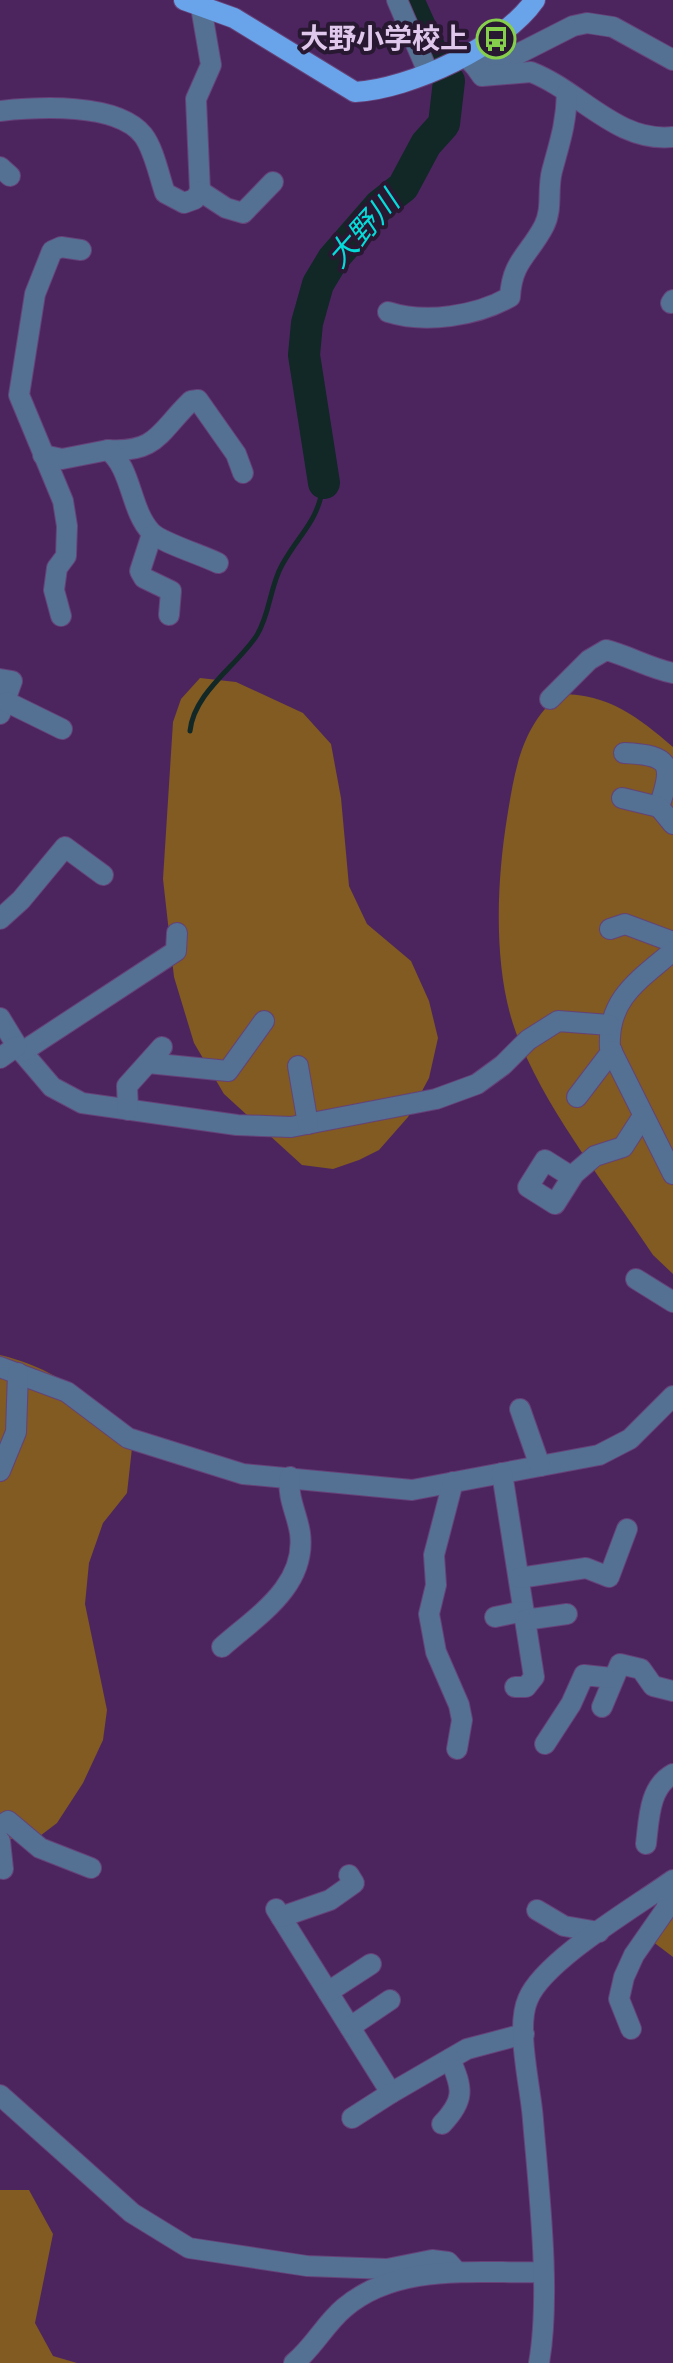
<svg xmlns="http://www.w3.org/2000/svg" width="673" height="2363" font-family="Spectral,'Noto Sans JP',serif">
	<rect width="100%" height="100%" fill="#4c255f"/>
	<g fill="#815b21">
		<polygon points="200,678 236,682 303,713 331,744 341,798 349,886 367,924 411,961 429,1001 438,1038 429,1078 408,1117 379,1150 359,1160 333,1169 302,1165 224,1094 194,1043 174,977 163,879 173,722 181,699"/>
		<path d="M 560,694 C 609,694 638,717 673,747 L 673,1274 L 653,1255 C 608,1187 553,1120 521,1045 C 492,980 496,886 507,818 C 515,769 521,727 560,694 Z"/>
		<path d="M 0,1355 C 67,1372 88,1399 132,1448 L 127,1493 L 103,1523 L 89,1563 L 85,1604 L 107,1710 L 103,1740 L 83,1783 L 57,1823 L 36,1839 L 0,1839 Z"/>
		<polygon points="673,1889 673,1957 648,1938"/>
		<polygon points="0,2190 29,2190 53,2234 35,2323 53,2356 77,2363 0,2363"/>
	</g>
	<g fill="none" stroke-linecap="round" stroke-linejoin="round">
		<path stroke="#112827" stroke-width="5" d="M 190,731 C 194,692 237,666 257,635 C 270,614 270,586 282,565 C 301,531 317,524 324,483"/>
		<g stroke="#112827" stroke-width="32">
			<polyline points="408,0 432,53"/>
			<polyline points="324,483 304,355 307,323 318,284 333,259 380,205 403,187 426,144 444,124 449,81"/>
		</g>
		<defs>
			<g id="minor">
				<polyline points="397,0 428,72"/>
				<polyline points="464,55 475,66 514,56 573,26 587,23 613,27 673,60"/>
				<path d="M 475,66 L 482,76 L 531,72 C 580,91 617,143 673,137"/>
				<path d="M 0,111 C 37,107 117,102 143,135 C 154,149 159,176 165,193 L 184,203 L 195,199 L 200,191 L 196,99 L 211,65 L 201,7"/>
				<polyline points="0,167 10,176"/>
				<polyline points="200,191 226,208 243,213 273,182"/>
				<polyline points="671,303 673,300"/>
				<path d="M 388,312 C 426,324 476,316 510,297 C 512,261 529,255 544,226 C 553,208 547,190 552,171 C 560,141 566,125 567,93"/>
				<path d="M 108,450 C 157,453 159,432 191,401 L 198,400 L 236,454 L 243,473"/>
				<path d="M 43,455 L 62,459 L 108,450 C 132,468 130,510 151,532 C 160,542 202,555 218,563"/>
				<polyline points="152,534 140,571 144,578 171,591 169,615"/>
				<polyline points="61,616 54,590 57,568 66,556 67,526 63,501 19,395 35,294 52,251 61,247 81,250"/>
				<polyline points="0,679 12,681 0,714"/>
				<path d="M 550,699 L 589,660 L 606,650 C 629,656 649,668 673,673"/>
				<polyline points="7,702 62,729"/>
				<path d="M 624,753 C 673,755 673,766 659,807"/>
				<polyline points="622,798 659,807 673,824"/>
				<polyline points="0,919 21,900 65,847 103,875"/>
				<polyline points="610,929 625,924 673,942"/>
				<path d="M 673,951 C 639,980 607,999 610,1048 L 673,1174"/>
				<polyline points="0,1018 17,1046 52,1087 82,1103 237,1125 291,1127 436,1099 477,1084 503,1065 528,1040 558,1021 609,1025"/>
				<polyline points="22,1052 176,951 177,933"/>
				<polyline points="0,1058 17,1046"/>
				<polyline points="148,1063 228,1071 264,1021"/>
				<polyline points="298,1066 308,1124"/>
				<polyline points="577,1097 612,1051"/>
				<polyline points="128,1110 127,1086 162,1047"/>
				<polyline points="572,1177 545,1160 528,1187 555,1204 574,1174 595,1156 623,1147 643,1116"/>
				<polyline points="636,1279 673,1302"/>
				<polyline points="0,1367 67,1392 128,1438 243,1474 412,1490 599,1455 630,1439 673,1396"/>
				<polyline points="520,1409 540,1466"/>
				<polyline points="0,1471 16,1432 18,1373"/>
				<polyline points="502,1473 534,1677 526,1687 515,1687"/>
				<polyline points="453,1482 434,1555 436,1585 429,1614 436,1652 459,1705 462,1720 457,1749"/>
				<polyline points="519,1578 586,1568 609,1577 627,1529"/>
				<polyline points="495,1617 524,1611"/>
				<polyline points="525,1620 567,1614"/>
				<path d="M 222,1647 C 257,1616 307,1586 300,1533 C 297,1513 287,1498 290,1477"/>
				<polyline points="602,1707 620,1664 641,1669 653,1686 673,1691"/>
				<polyline points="545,1744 571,1704 584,1675 612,1678"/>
				<polyline points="0,1826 8,1821 40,1848 91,1868"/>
				<polyline points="0,1841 3,1869"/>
				<path d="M 646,1844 C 649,1819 649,1787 673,1774"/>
				<polyline points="276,1909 391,2093 467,2049 524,2034"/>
				<polyline points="537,1910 564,1926 599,1932"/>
				<polyline points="281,1917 330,1900 354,1883 349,1875"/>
				<polyline points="328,1992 371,1964"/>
				<polyline points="350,2027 390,2000"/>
				<polyline points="631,2029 619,1999 624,1977 634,1955 666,1909 673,1884"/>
				<polyline points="0,2095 132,2213 189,2248 307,2266 387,2269 432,2260 448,2262 457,2272"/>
				<polyline points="352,2118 391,2093"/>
				<path d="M 442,2124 C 465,2100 463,2089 450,2059"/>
				<path d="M 294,2363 C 313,2348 325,2324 344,2308 C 398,2262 477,2274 542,2272"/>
				<path d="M 539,2363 C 551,2294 539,2192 533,2120 C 531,2088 515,2028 528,1999 C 544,1960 637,1906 673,1880"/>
			</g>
			<path id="major" d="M 184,0 L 234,18 L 355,92 C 410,89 503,46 535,0"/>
		</defs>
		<use href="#minor" stroke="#664278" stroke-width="22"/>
		<use href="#major" stroke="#664278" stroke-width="22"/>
		<use href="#minor" stroke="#547093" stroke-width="20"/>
		<use href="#major" stroke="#69a4ea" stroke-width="20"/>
	</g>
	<defs>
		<symbol id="bus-ring" viewBox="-11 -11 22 22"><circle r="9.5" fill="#291832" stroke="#86cf4c" stroke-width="1.5"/><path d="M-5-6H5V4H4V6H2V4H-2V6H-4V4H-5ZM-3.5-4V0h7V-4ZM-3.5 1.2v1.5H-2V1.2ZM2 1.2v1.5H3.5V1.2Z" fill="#86cf4c"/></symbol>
	</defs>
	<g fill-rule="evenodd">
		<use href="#bus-ring" x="474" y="17" width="44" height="44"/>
	</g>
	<g text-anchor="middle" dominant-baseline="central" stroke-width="8" stroke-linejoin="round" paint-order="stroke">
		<g font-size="28" font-weight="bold" fill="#dfc8eb" stroke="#291832" text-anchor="end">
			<text x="468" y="39">大野小学校上</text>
		</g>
		<g font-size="30" font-style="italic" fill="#05dcda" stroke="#291832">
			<text transform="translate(364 230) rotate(-48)">大野川</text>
		</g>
	</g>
</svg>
